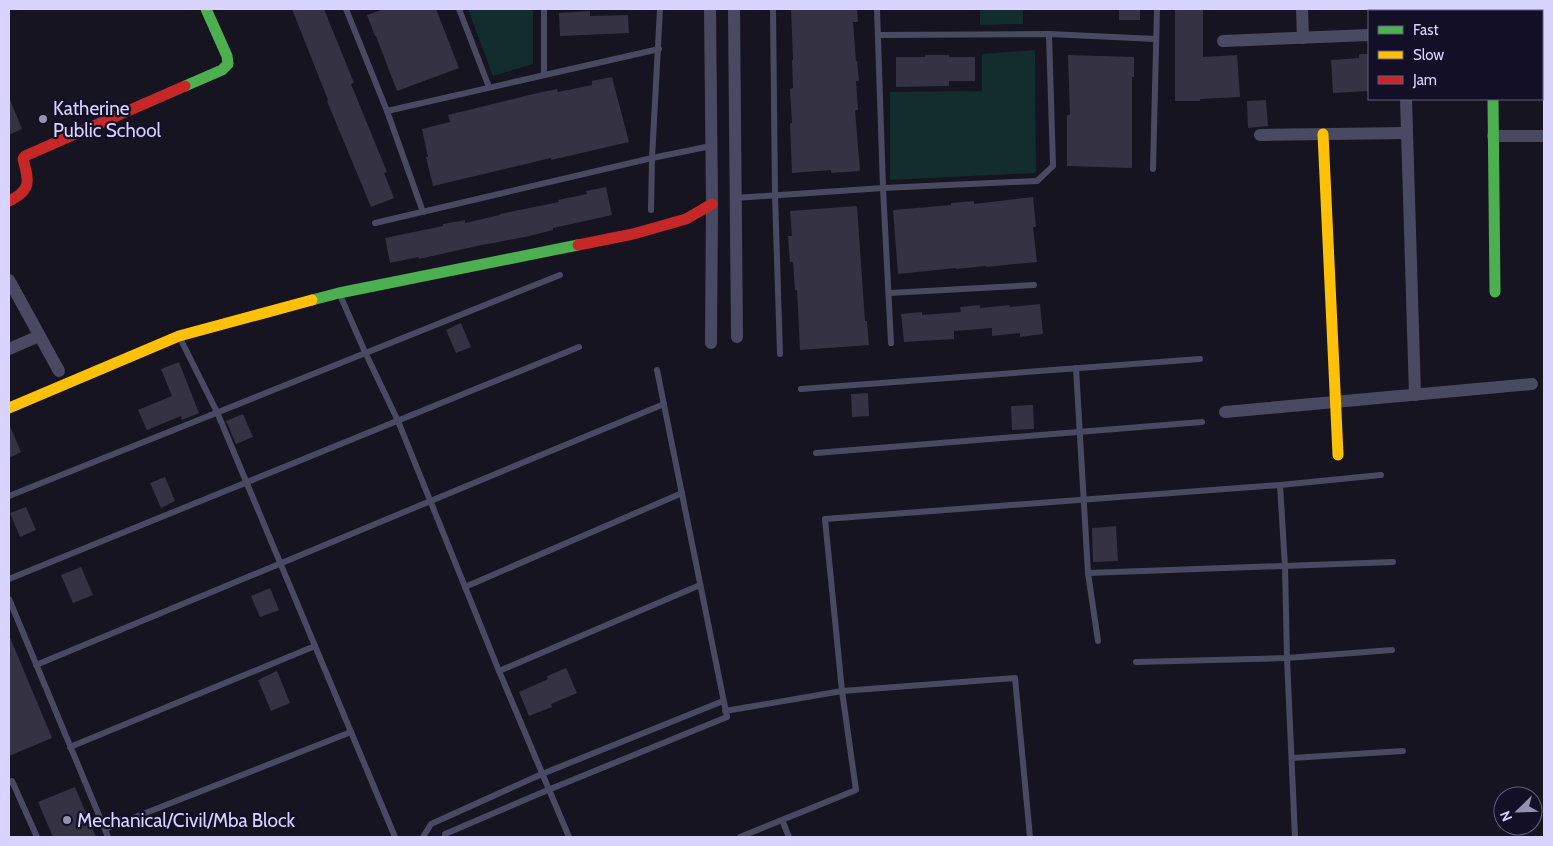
<svg xmlns="http://www.w3.org/2000/svg" width="1553" height="846" font-family="Cabin,sans-serif">
	<rect width="100%" height="100%" fill="#161421"/>
	<g fill="#132c2d">
		<polygon points="468,9 533,9 533,64 493,76"/>
		<polygon points="980,9 1023,9 1023,24 980,25"/>
		<polygon points="1035,50 1036,173 890,180 890,92 982,91 982,54"/>
	</g>
	<g fill="#343243">
		<polygon points="292,9 324,9 354,83 351,84 387,172 384,173 394,198 371,207 327,101 328,100"/>
		<polygon points="384,9 436,9 459,68 397,91 376,36 375,36 367,15"/>
		<polygon points="791,9 857,9 858,22 853,22 856,61 857,61 859,81 856,81 858,110 855,110 860,171 831,173 831,170 792,173 790,123 792,123 790,89 793,88 792,60 793,60"/>
		<rect x="1119" y="9" width="21" height="11"/>
		<polygon points="1175,9 1203,9 1203,57 1237,55 1240,97 1200,99 1200,101 1175,101"/>
		<polygon points="590,11 590,16 628,15 629,33 560,36 559,13"/>
		<polygon points="1359,54 1369,54 1369,91 1333,93 1331,60 1359,58"/>
		<polygon points="925,55 949,55 949,57 975,57 975,81 949,81 949,86 896,87 896,57 925,57"/>
		<polygon points="1068,55 1134,57 1134,77 1132,77 1132,168 1067,166 1067,115 1070,115"/>
		<polygon points="612,77 629,142 551,160 551,158 433,186 426,157 428,157 422,129 450,122 448,115 529,95 557,89 558,92 592,85 592,81"/>
		<polygon points="9,97 22,129 9,135"/>
		<polygon points="1266,100 1268,126 1248,128 1247,101"/>
		<polygon points="606,187 612,215 553,228 553,230 525,237 477,246 419,259 418,257 390,263 385,238 443,226 443,224 465,220 465,223 500,215 500,214 559,202 558,200 587,194 586,191"/>
		<polygon points="1033,197 1036,227 1033,227 1037,262 986,267 986,266 956,269 956,268 898,274 893,210 951,205 951,203 974,201 974,204"/>
		<polygon points="857,206 865,321 867,321 869,345 800,350 797,290 795,290 793,262 790,262 788,236 792,236 790,211"/>
		<polygon points="1040,304 1043,334 1020,337 1020,333 992,336 992,328 954,331 954,339 904,342 901,314 922,312 922,315 961,312 960,307 980,305 980,308 1010,305 1010,307"/>
		<polygon points="461,323 471,347 456,353 446,330"/>
		<polygon points="179,362 199,413 182,420 181,416 147,430 138,410 172,396 161,369"/>
		<polygon points="868,393 869,416 852,417 851,394"/>
		<polygon points="1033,405 1034,429 1012,430 1011,406"/>
		<polygon points="243,414 253,437 236,444 226,421"/>
		<polygon points="9,424 21,452 9,458"/>
		<polygon points="165,477 175,501 161,508 150,483"/>
		<polygon points="26,507 36,530 20,537 10,513"/>
		<polygon points="1116,526 1118,561 1093,562 1092,528"/>
		<polygon points="81,567 93,595 73,603 61,575"/>
		<polygon points="270,588 279,610 260,617 251,596"/>
		<polygon points="9,635 52,738 9,756"/>
		<polygon points="566,668 577,693 551,704 552,707 529,716 519,692 548,679 547,676"/>
		<polygon points="277,671 290,703 271,711 258,680"/>
		<polygon points="75,787 96,837 53,837 38,802"/>
	</g>
	<g fill="none" stroke-linecap="round" stroke-linejoin="round">
		<g stroke="#4a4962" stroke-width="6">
			<polyline points="346,9 387,111 423,212"/>
			<polyline points="459,9 489,87"/>
			<polyline points="544,9 544,75"/>
			<polyline points="773,9 775,195 780,354"/>
			<polyline points="877,9 883,188 891,343"/>
			<polyline points="1444,9 1445,11"/>
			<polyline points="878,35 1049,34 1156,39"/>
			<polyline points="387,111 659,49"/>
			<polyline points="1153,169 1157,9"/>
			<polyline points="736,198 883,188 1037,181 1053,166 1049,34"/>
			<polyline points="651,210 652,158 660,9"/>
			<polyline points="375,223 652,158 711,146"/>
			<polyline points="889,293 1034,285"/>
			<polyline points="340,295 365,352 398,421 499,671 569,837"/>
			<polyline points="180,338 217,412 395,837"/>
			<polyline points="1076,368 1088,573 1098,641"/>
			<polyline points="801,389 1200,359"/>
			<polyline points="816,453 1202,422"/>
			<polyline points="1280,485 1285,566 1287,658 1295,837"/>
			<polyline points="9,496 560,275"/>
			<polyline points="1088,573 1393,562"/>
			<polyline points="9,579 579,347"/>
			<polyline points="465,587 682,493"/>
			<polyline points="9,599 108,837"/>
			<polyline points="1136,662 1287,658 1392,650"/>
			<polyline points="36,665 664,404"/>
			<polyline points="499,671 700,585"/>
			<polyline points="725,711 842,691 1015,678 1030,837"/>
			<polyline points="70,747 315,646"/>
			<polyline points="1292,758 1403,751"/>
			<polyline points="9,782 12,781 37,837"/>
			<polyline points="782,820 789,837"/>
			<polyline points="105,829 351,732"/>
			<polyline points="423,837 431,824 542,774 723,701"/>
			<polyline points="445,837 445,834 548,790 727,717 657,370"/>
			<polyline points="740,837 856,790 842,691 825,519 1280,485 1381,475"/>
		</g>
		<g stroke="#4a4962" stroke-width="12">
			<polyline points="710,9 712,204 711,343"/>
			<polyline points="734,9 737,337"/>
			<polyline points="1302,9 1303,38"/>
			<polyline points="1378,9 1378,11"/>
			<polyline points="1491,9 1491,11"/>
			<polyline points="1542,30 1544,30"/>
			<polyline points="1223,41 1369,35"/>
			<polyline points="1406,99 1415,395"/>
			<polyline points="1260,135 1407,133"/>
			<polyline points="1493,136 1544,136"/>
			<polyline points="9,280 59,371"/>
			<polyline points="9,349 39,336"/>
			<polyline points="1225,412 1532,384"/>
		</g>
		<g stroke="#4caf50" stroke-width="11">
			<polyline points="185,86 222,70 228,64 227,56 206,9"/>
			<polyline points="1493,99 1495,292"/>
			<polyline points="312,300 339,293 578,245"/>
		</g>
		<g stroke="#ffc107" stroke-width="11">
			<polyline points="1323,134 1338,455"/>
			<polyline points="9,408 179,336 312,300"/>
		</g>
		<g stroke="#c62828" stroke-width="11">
			<path d="M 9,201 C 32,190 29,181 23,159 L 25,156 L 185,86"/>
			<polyline points="578,245 633,234 686,219 712,204"/>
		</g>
	</g>
	<g fill="#9591b1" stroke="#130f26" stroke-width="2">
		<circle cx="43" cy="119" r="5"/>
		<circle cx="67" cy="820" r="5"/>
	</g>
	<g text-anchor="middle" dominant-baseline="central" stroke-width="4.5" stroke-linejoin="round" paint-order="stroke">
		<g font-size="19" fill="#d9d4ff" stroke="#130f26" text-anchor="start">
			<text x="53" y="108">Katherine<tspan x="53" dy="22">Public School</tspan></text>
			<text x="77" y="820">Mechanical/Civil/Mba Block</text>
		</g>
	</g>
	<rect width="1553" height="846" fill="none" stroke="#d9d4ff" stroke-width="20"/>
	<rect x="1368" y="10" width="175" height="90" fill="#130f26" stroke="#625e7d"/>
	<rect x="1378" y="26" width="25" height="8" fill="#4caf50" stroke="#625e7d"/>
	<text x="1413" y="35" font-size="15" fill="#d9d4ff">Fast</text>
	<rect x="1378" y="51" width="25" height="8" fill="#ffc107" stroke="#625e7d"/>
	<text x="1413" y="60" font-size="15" fill="#d9d4ff">Slow</text>
	<rect x="1378" y="76" width="25" height="8" fill="#c62828" stroke="#625e7d"/>
	<text x="1413" y="85" font-size="15" fill="#d9d4ff">Jam</text>
	<g transform="translate(1518 811) rotate(247)"><circle r="24" fill="#130f26" stroke="#625e7d"/>
	<path d="M0-4L9 19L0 12L-9 19Z" fill="#9591b1"/>
	<text y="-8" font-size="14" font-weight="bold" text-anchor="middle" fill="#d9d4ff">N</text>
	</g>
</svg>
